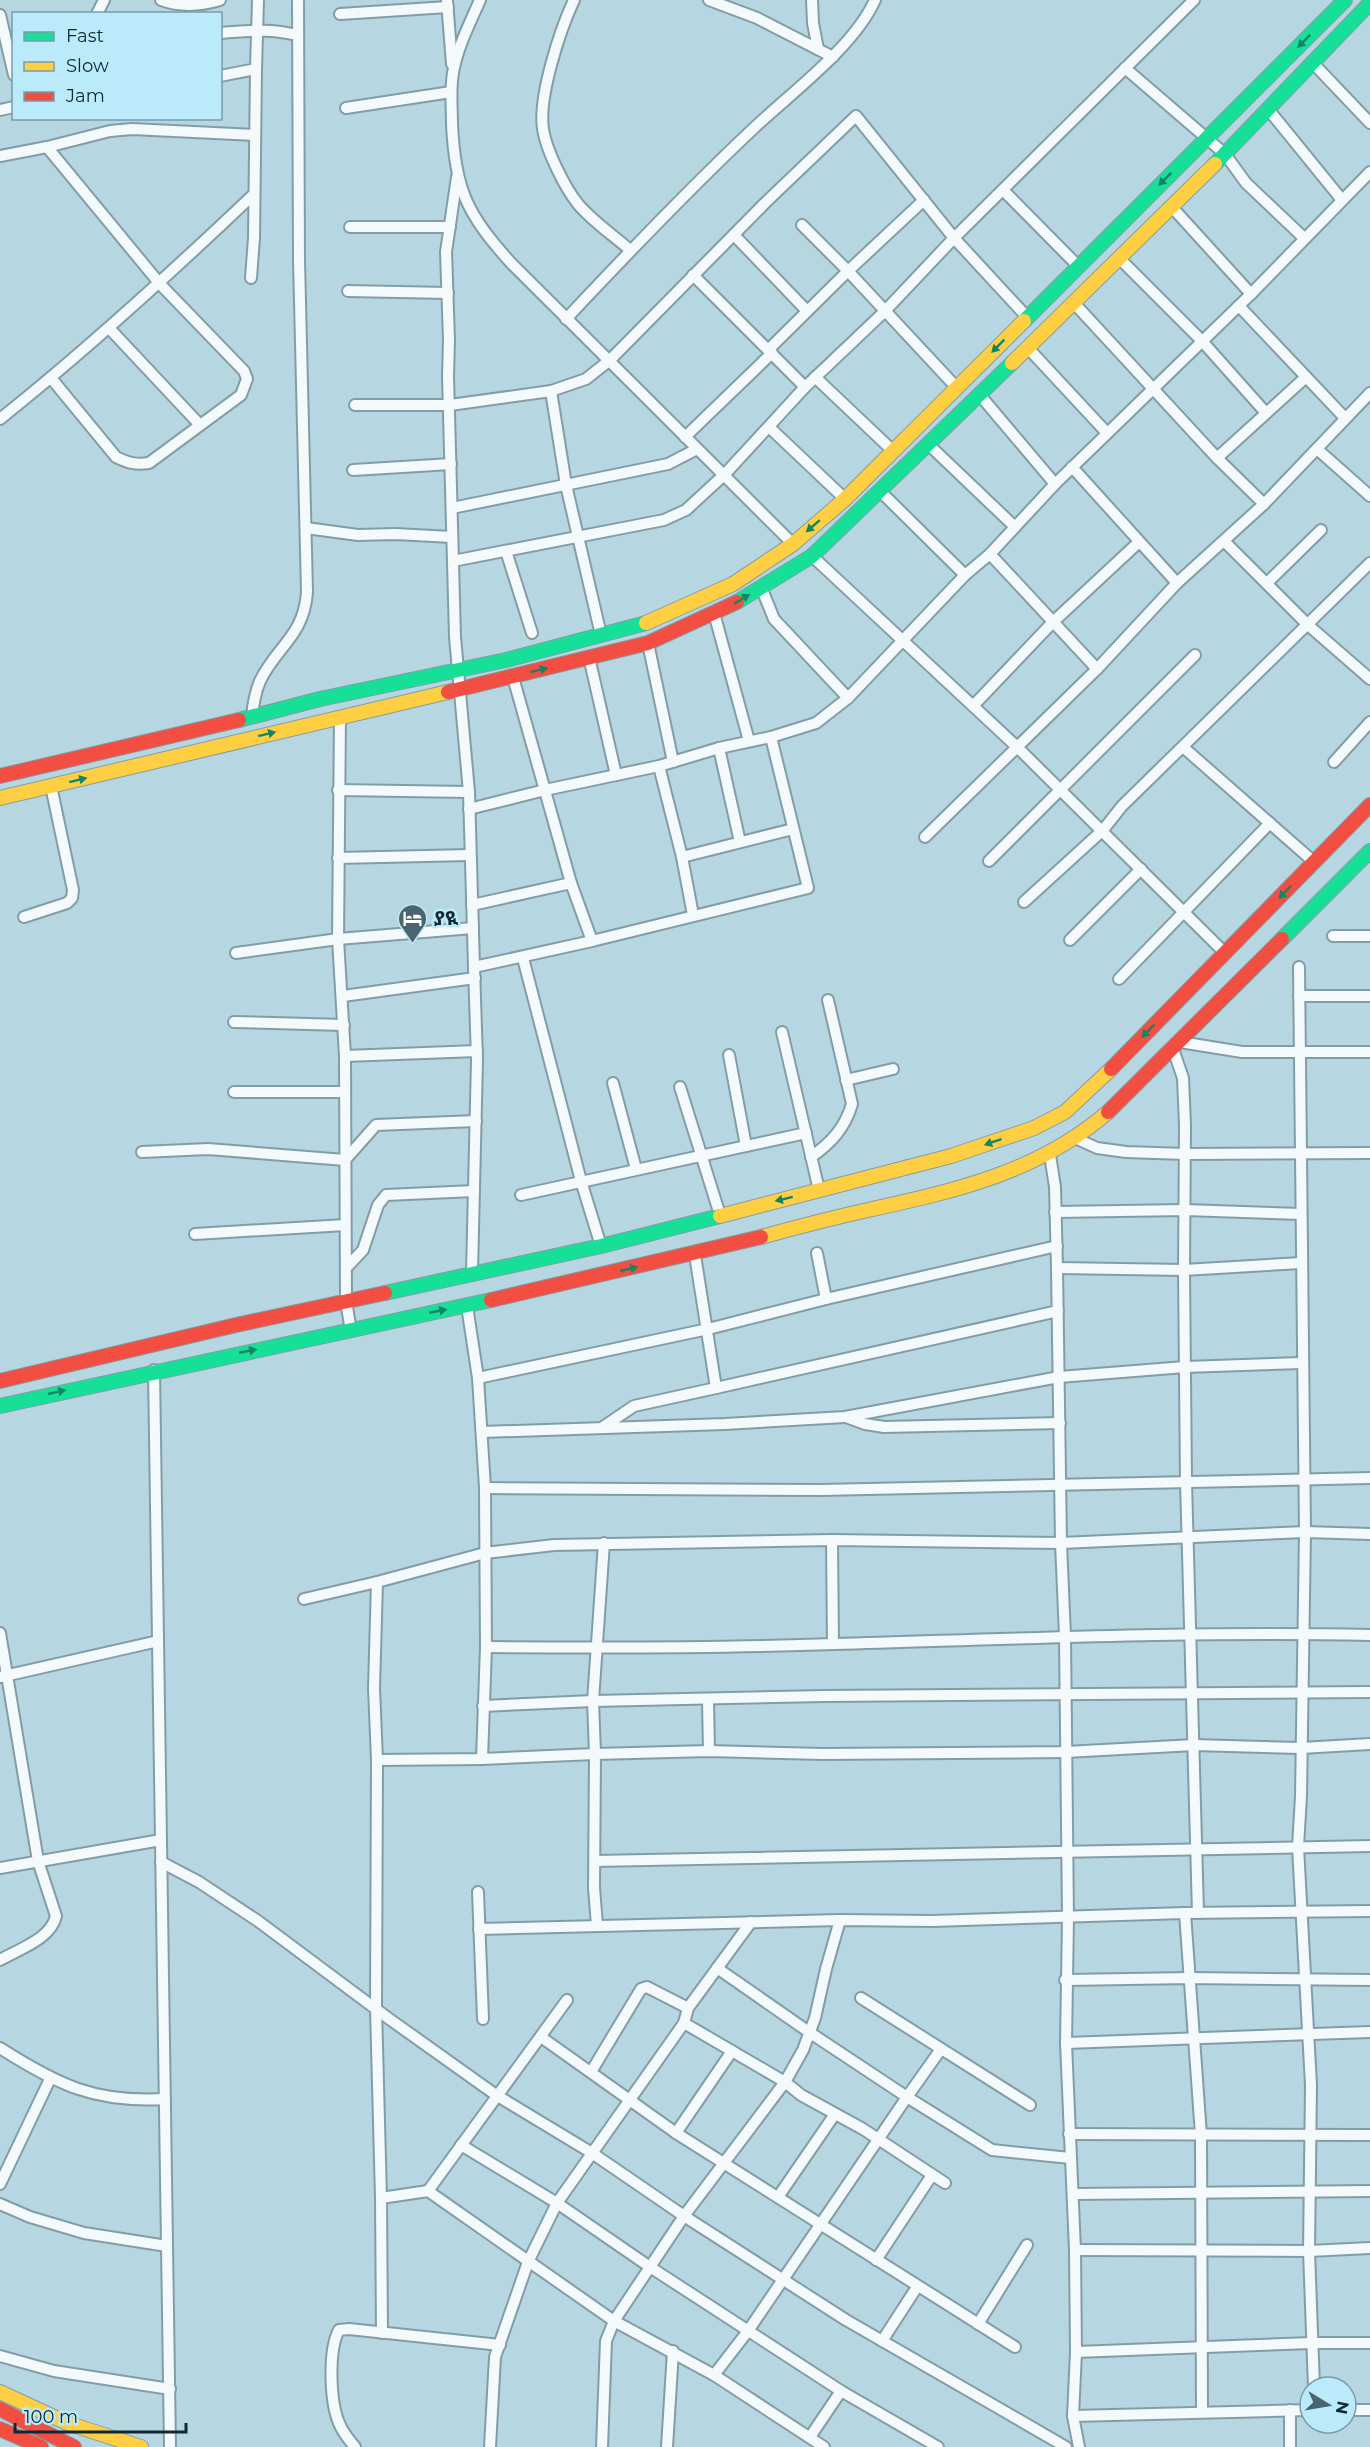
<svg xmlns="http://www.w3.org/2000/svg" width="1370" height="2447" font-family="Montserrat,'Noto Sans Ethiopic',sans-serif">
	<rect width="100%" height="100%" fill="#b6d6e2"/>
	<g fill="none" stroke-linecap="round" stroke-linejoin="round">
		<defs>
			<g id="street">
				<path d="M 161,0 C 180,7 200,6 220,0"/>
				<path d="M 480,0 C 470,23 457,48 453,73 C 450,90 452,107 452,124 C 455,190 467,214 511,263 L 793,544"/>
				<path d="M 574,0 C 560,30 538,97 543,129 C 546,150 565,188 578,204 C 592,221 613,235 630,250"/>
				<polyline points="709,0 757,18 833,57"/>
				<polyline points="812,0 813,23 818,49"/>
				<polyline points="447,1 452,64"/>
				<polyline points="97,14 104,0"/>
				<polyline points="340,14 448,7"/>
				<polyline points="0,15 14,75"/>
				<path d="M 220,33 C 247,31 271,28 297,35"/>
				<polyline points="1312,62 1370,123"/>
				<polyline points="1125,68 1225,154 1246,183 1304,238"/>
				<polyline points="220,76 256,69 258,0"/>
				<polyline points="346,108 451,92"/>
				<polyline points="1268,109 1342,200"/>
				<polyline points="0,110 14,107"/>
				<path d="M 47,147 L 160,284 L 244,371 L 247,379 L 241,395 L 149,463 C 136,465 128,463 116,457 L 51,378"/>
				<polyline points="0,156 47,147 110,131 132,129 255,135"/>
				<polyline points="457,177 446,252 449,340 448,376 455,637 469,792 474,967 477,1060 472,1273"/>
				<polyline points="1003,190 1078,266"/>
				<polyline points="924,200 848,271 957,388"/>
				<polyline points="1171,206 1251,294"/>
				<polyline points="350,227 450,227"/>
				<polyline points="734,235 807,311"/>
				<polyline points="1119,258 1202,341 1266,413"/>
				<polyline points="693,275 805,387"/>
				<polyline points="251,278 254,238 256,69"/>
				<polyline points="348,291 448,293"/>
				<polyline points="1074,303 1217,458 1264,504"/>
				<polyline points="1239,306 1345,418"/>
				<path d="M 566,319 C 627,254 689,189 754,128 C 792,92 854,47 875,0"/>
				<polyline points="109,328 200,425"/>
				<polyline points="1028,348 1107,433"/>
				<polyline points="769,349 848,271 802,225"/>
				<polyline points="815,377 893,451"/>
				<polyline points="551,391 566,485 601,635"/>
				<polyline points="979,394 1055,484"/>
				<polyline points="355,405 450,405 551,391 586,379 610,360 765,203 856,116 954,238 1027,317"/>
				<path d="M 0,419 C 89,348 172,272 254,194"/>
				<polyline points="769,427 845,499"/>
				<polyline points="685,437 772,353"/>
				<polyline points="928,444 1015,527"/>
				<polyline points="1317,449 1370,496"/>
				<polyline points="1217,458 1306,377"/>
				<polyline points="1072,467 1177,583"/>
				<polyline points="353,470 451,464"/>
				<polyline points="880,491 965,575"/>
				<polyline points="452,508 668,464 697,449"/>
				<polyline points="306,528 358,535 395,534 452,537"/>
				<polyline points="1224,541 1308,625 1370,679"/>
				<polyline points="506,551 532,633"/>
				<polyline points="990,554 1097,669"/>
				<polyline points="812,556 1017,747 1225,953"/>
				<polyline points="453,561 664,520 686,510 725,474 805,387 885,311 954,238 1194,0"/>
				<polyline points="1267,583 1321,530"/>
				<polyline points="761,587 774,619 848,698"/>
				<polyline points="714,613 749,741"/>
				<polyline points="648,643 673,762"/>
				<polyline points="589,657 616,775"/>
				<polyline points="513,677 571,883 592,941 808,888 771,737"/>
				<polyline points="973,706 1053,622 1139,542"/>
				<path d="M 252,717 C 253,705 255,693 260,681 C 277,646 304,636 307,592 L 299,260 L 298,0"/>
				<polyline points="340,717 338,939 345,1056 346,1301 351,1331"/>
				<polyline points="1183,747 1314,862"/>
				<polyline points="719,748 740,842"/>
				<polyline points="1334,762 1370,722"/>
				<polyline points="659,766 682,857 693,915"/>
				<polyline points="338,790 469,792"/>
				<polyline points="469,809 545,790 659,766 719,748 771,737 816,723 848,698 965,575 990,554 1055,484 1251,294 1370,172"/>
				<polyline points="925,837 1097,669 1177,583 1264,504 1370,393"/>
				<polyline points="682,857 793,829"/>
				<polyline points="338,858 469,855"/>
				<polyline points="989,861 1195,655"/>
				<polyline points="1024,902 1103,830 1122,806 1370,563"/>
				<polyline points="472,905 571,883"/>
				<polyline points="24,917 67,903 72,898 73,890 51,786"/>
				<polyline points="1333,936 1370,936"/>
				<polyline points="1070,940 1141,869"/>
				<polyline points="236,953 338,939 473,928"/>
				<polyline points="523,958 581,1181 601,1246"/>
				<polyline points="474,967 592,941"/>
				<polyline points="1299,967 1305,1532 1301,1796 1298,1847 1311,2085 1309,2251 1314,2387"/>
				<polyline points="1119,979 1270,823"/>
				<polyline points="343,996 475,978"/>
				<polyline points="1299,996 1370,996"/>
				<polyline points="234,1022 344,1025"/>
				<polyline points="782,1032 819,1190"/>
				<polyline points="1180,1042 1242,1052 1370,1052"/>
				<polyline points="1173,1049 1183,1078 1185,1125 1184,1270 1186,1482 1198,1913"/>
				<polyline points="729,1055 746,1146"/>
				<polyline points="345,1056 477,1051"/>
				<polyline points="846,1080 893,1069"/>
				<polyline points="613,1083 636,1169"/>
				<polyline points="680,1087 720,1215"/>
				<polyline points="234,1092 345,1092"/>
				<polyline points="1075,1138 1097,1148 1126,1152 1185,1154 1370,1153"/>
				<polyline points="142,1152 208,1149 345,1160 376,1125 476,1121"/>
				<polyline points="1050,1155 1055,1187 1057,1268 1061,1543 1065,1636 1068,1918 1066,2043 1075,2250 1076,2352 1073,2416 1079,2447"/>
				<path d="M 811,1157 C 831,1143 845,1128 852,1104 L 828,1000"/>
				<polyline points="521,1195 806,1133"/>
				<polyline points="1055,1212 1185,1210 1301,1214"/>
				<polyline points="195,1234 345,1225"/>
				<polyline points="817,1253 826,1299"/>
				<polyline points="695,1255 716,1388 1058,1311"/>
				<polyline points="346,1268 363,1250 378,1205 386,1195 474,1191"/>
				<polyline points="1057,1268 1184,1270 1301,1263"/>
				<polyline points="467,1306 478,1378 485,1488 486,1647 482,1759"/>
				<polyline points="154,1370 170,2447"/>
				<polyline points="478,1378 708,1329 826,1299 1057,1246"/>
				<polyline points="846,1417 865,1424 884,1427 1060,1423"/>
				<polyline points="603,1427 634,1406 716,1388"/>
				<polyline points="482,1432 725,1424 845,1417 1059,1377 1185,1367 1302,1363"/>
				<polyline points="485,1488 821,1490 1370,1478"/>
				<polyline points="832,1540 833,1644"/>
				<polyline points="377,1582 374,1688 377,1760 376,2008 381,2198 382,2333"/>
				<polyline points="304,1599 377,1582 485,1553 554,1545 832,1540 1061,1543 1305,1532 1370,1534"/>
				<path d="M 0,1633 L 38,1861 L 56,1916 C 51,1939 19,1949 0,1960"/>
				<path d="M 486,1647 C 602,1648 719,1648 835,1644 C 1013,1639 1192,1631 1370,1635"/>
				<polyline points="0,1677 158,1641"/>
				<polyline points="708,1700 709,1751"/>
				<polyline points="483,1706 593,1701 825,1696 1370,1692"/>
				<polyline points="377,1760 482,1759 595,1754 593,1701 604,1543"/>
				<polyline points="595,1861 1370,1846"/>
				<polyline points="161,1862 199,1882 258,1921 388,2018 496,2095 592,2153 684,2216 846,2320 1066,2447"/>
				<polyline points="0,1868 161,1840"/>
				<polyline points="478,1892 483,2019"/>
				<polyline points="1185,1913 1201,2135 1202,2412"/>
				<polyline points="597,1925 594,1888 595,1754 709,1751 823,1754 1066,1752 1194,1745 1301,1748 1370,1744"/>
				<polyline points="479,1929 840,1920 932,1921 1185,1913 1370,1911"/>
				<polyline points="717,1968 809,2032 907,2097 941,2049"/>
				<polyline points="1065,1980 1191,1978 1370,1980"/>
				<polyline points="861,1998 1030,2105"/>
				<polyline points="684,2023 785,2082 801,2095 863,2129 945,2183"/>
				<polyline points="541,2037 676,2133 1015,2347"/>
				<polyline points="1066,2043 1370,2032"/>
				<path d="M 0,2048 C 58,2085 95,2103 165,2099"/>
				<polyline points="591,2072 641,1989 647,1987 688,2008"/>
				<polyline points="676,2133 732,2051"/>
				<polyline points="1069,2134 1370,2135"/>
				<polyline points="461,2145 557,2203 650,2267 841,2391 938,2447"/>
				<polyline points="0,2184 50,2079"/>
				<polyline points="428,2191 567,2000"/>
				<polyline points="1074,2194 1370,2191"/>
				<polyline points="778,2197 835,2114"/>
				<polyline points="381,2198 428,2191 614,2321 714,2375 824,2447"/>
				<polyline points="0,2204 30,2217 84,2233 167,2246"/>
				<polyline points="1075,2250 1309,2251 1370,2248"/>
				<polyline points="876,2260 932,2175"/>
				<polyline points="978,2324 1027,2245"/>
				<polyline points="882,2341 917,2287"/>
				<polyline points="1076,2352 1311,2343 1370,2343"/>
				<polyline points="0,2356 54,2371 170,2389"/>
				<polyline points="714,2375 748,2331 907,2097 992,2150 1070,2158"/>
				<polyline points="1290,2410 1290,2447"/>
				<polyline points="1346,2410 1370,2410"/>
				<polyline points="1073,2416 1310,2410"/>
				<polyline points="810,2437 841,2391"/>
				<path d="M 355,2447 C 349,2440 342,2431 339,2423 C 330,2402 328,2350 339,2330 L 349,2329 L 500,2345"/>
				<polyline points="490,2447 495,2357 528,2262 557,2203 684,2023 688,2008 751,1922"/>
				<polyline points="602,2447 606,2341 614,2321 684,2216 785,2082 803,2050 815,2018 826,1969 840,1920"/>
				<polyline points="667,2447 673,2351"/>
			</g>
			<g id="fast">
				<polyline points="1215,164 1370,3"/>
				<polyline points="1024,321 1345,0"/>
				<polyline points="737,602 812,556 1012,363"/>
				<polyline points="239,720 320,699 506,660 646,623"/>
				<polyline points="1282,939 1370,851"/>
				<polyline points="385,1293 601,1246 720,1216"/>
				<polyline points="0,1406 491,1300"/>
			</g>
			<g id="slow">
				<polyline points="1012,363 1215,164"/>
				<polyline points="646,623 733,584 793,544 845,499 1024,321"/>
				<polyline points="0,798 448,692"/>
				<polyline points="720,1216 951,1156 1034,1128 1065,1112 1111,1069"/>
				<path d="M 761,1237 C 797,1227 832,1218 868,1210 C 955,1191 1039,1172 1108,1112"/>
				<polyline points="0,2392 67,2423 141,2447"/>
			</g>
			<g id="jam">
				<polyline points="448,692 648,643 737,602"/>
				<polyline points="0,776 239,720"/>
				<polyline points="1111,1069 1370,805"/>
				<polyline points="1108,1112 1282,939"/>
				<polyline points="491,1300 761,1237"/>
				<polyline points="0,1381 236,1325 385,1293"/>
				<polyline points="0,2409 74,2447"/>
				<polyline points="0,2429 41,2447"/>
			</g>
		</defs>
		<use href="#street" stroke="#839da6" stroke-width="14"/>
		<use href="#fast" stroke="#839da6" stroke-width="16"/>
		<use href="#slow" stroke="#839da6" stroke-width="16"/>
		<use href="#jam" stroke="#839da6" stroke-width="16"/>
		<use href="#street" stroke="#f4f9fb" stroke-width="10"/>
		<use href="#fast" stroke="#16e098" stroke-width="14"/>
		<use href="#slow" stroke="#ffcf43" stroke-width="14"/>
		<use href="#jam" stroke="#f24e42" stroke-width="14"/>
	</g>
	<defs><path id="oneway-solid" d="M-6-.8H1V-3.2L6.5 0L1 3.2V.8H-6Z" transform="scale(1.5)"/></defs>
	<g fill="#138464">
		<use href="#oneway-solid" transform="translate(1304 41) rotate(135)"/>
		<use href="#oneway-solid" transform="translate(1165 179) rotate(135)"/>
		<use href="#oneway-solid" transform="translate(998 346) rotate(135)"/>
		<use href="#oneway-solid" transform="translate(813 526) rotate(139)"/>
		<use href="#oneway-solid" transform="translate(742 599) rotate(-31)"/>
		<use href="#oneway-solid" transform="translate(539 670) rotate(-14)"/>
		<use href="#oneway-solid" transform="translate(267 734) rotate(-14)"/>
		<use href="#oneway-solid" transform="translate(78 780) rotate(-14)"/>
		<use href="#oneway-solid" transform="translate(1285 892) rotate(134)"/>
		<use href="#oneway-solid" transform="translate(1148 1031) rotate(134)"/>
		<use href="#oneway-solid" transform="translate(993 1142) rotate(161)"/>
		<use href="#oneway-solid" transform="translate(784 1199) rotate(166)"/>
		<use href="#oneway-solid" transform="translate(629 1269) rotate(-13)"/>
		<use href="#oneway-solid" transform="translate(438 1311) rotate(-11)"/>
		<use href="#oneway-solid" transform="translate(248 1351) rotate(-11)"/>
		<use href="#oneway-solid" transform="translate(57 1392) rotate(-13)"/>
	</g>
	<defs>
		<symbol id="hotel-pin" viewBox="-11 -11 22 30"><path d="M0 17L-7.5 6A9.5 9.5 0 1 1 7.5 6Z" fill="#4a656e" stroke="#bbeafb"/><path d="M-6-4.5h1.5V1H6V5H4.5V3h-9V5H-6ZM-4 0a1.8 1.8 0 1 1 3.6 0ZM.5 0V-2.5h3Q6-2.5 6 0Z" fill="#fff"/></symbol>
	</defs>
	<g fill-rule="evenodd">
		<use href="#hotel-pin" x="396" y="902" width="33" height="45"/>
	</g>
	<g text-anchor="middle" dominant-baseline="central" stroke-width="5" stroke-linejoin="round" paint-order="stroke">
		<g font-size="20" font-weight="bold" fill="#102830" stroke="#bbeafb" text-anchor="start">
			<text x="434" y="918">ያዪ</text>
		</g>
	</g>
	<rect x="12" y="12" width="210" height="108" fill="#bbeafb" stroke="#779caa" stroke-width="1.5"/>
	<rect x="24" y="32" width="30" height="9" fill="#16e098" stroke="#779caa" stroke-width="1.5"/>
	<text x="66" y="42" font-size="18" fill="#102830">Fast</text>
	<rect x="24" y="62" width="30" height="9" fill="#ffcf43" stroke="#779caa" stroke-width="1.5"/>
	<text x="66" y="72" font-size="18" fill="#102830">Slow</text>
	<rect x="24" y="92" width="30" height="9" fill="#f24e42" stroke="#779caa" stroke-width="1.5"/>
	<text x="66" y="102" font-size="18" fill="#102830">Jam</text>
	<g transform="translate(1328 2405) rotate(101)"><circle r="28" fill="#bbeafb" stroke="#779caa" stroke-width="1.5"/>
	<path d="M0-4.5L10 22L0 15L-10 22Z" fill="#4a656e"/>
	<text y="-9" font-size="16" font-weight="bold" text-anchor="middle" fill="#102830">N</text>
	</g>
	<path d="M15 2423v9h171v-9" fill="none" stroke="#102830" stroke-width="3"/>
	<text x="24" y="2423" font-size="18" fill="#102830" stroke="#bbeafb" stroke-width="4.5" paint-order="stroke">100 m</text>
</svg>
